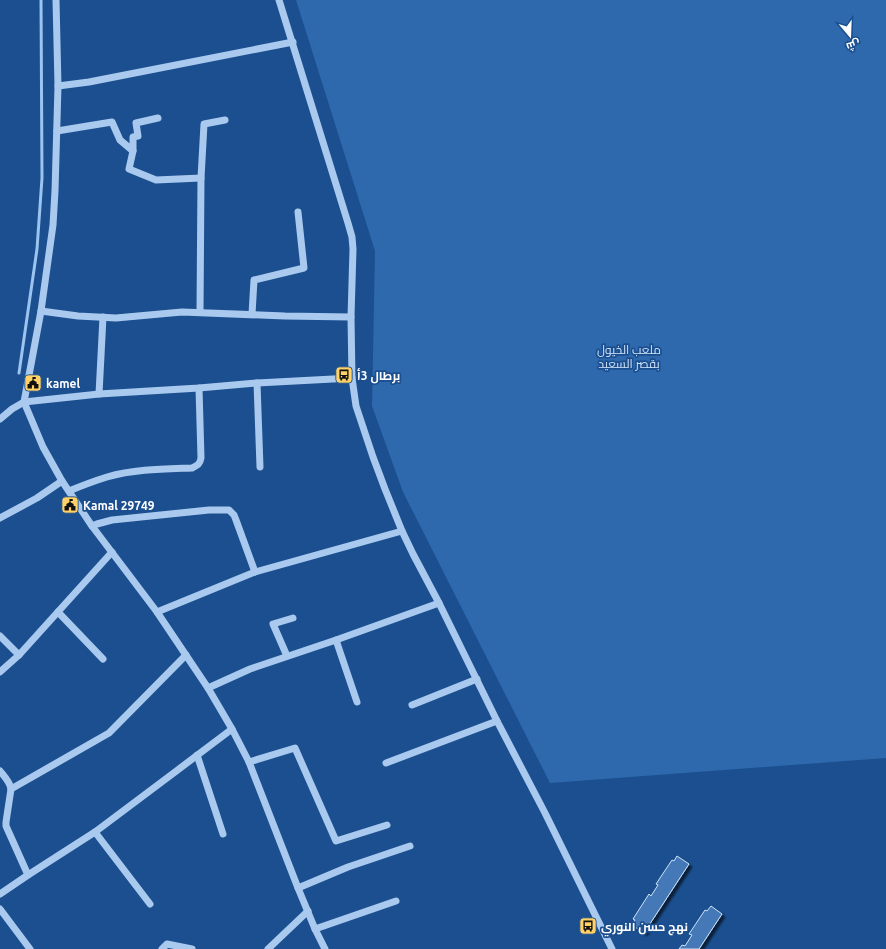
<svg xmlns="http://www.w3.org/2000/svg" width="886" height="949" font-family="Ubuntu,Cairo,sans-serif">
	<defs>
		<filter id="shadow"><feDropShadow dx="3" dy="3" stdDeviation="1" flood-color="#0009"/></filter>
	</defs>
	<rect width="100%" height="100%" fill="#1b4f8f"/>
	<polygon fill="#2e69ad" points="296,0 886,0 886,758 550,783 403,492 372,406 375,251"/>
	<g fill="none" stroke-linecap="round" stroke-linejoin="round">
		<polyline stroke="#9cc4f0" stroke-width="3" points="19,373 37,249 42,178 41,0"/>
	</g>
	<g fill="#4478b7" stroke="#cfe3fa" filter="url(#shadow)">
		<polygon points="677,856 689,864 644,933 632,925 635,920 633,919 649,894 651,896 658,885 656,884 672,860 674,861"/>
		<polygon points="711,906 722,914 699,949 679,949 682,945 685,946 692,935 689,934 705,910 707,911"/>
	</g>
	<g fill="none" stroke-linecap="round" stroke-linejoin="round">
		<g stroke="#a9c9ee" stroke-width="7">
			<polyline points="56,0 58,86 55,191 53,225 41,311 24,402 43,447 62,481 92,526 157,612 208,688 232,729 249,762 298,888 315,929 325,949"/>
			<polyline points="279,0 348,223 352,237 353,249 351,317 352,378 356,406 373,457 385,489 402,531 413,554 439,603 497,721 545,813 612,949"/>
			<polyline points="58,86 89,82 293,42"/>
			<polyline points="57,131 112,122 120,140 133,151 133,137 138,136 136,123 158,118"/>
			<polyline points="133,151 129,169 156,180 201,178"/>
			<polyline points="41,311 78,316 116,318 182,312 285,316 351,317"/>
			<polyline points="200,312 201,178 204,124 225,120"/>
			<polyline points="252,314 254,280 304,268 298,212"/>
			<polyline points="257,383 260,467"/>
			<polyline points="99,394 103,317"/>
			<polyline points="0,419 12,409 24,402 99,394 199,388 257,383 352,378"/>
			<path d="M 69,491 C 81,486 94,481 107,477 C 135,469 164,469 192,468 C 198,465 200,464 201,458 L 199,388"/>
			<polyline points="0,518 37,498 62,481"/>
			<polyline points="92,526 97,524 112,520 209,510 229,510 234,515 236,520 255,572"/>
			<polyline points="58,612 103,659"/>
			<polyline points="157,612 255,572 402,531"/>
			<polyline points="0,636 19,655"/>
			<polyline points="336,640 357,702"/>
			<polyline points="287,656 273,624 293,618"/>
			<polyline points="0,672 19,655 112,552"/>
			<polyline points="208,688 250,669 336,640 439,603"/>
			<polyline points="412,705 477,679"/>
			<polyline points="197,755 223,834"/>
			<polyline points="249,762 295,748 336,841 387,825"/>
			<polyline points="386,763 497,721"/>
			<path d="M 0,771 C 5,777 10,782 11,789 L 6,822 L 6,826 L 28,875"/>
			<polyline points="11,789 109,733 186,655"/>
			<polyline points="95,832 150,904"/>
			<polyline points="298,888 348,867 410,846"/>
			<polyline points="0,894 28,875 95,832 175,772 232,729"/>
			<polyline points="0,909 30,949"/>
			<polyline points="315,929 396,901"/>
			<polyline points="162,949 167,944 192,949"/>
			<polyline points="268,949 308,911"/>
		</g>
	</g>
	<defs>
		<symbol id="bus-square" viewBox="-11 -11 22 22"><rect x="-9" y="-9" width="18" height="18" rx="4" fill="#ffd166" stroke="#1b4f8f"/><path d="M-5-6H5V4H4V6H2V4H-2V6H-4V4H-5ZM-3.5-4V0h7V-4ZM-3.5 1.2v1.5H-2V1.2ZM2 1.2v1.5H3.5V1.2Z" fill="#111"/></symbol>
		<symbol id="civic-square" viewBox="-11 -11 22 22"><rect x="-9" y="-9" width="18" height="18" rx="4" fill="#ffd166" stroke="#1b4f8f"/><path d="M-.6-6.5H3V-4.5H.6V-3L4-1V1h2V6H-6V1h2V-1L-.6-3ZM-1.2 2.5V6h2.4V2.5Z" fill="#111"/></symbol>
	</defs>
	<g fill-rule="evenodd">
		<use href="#bus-square" x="334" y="365" width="20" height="20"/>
		<use href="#civic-square" x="23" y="373" width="20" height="20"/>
		<use href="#civic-square" x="60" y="495" width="20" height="20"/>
		<use href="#bus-square" x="578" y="916" width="20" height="20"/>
	</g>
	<g text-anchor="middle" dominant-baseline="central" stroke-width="3.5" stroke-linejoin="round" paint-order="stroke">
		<g font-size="12" fill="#cfe3fa" stroke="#1b4f8f">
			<text x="629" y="349">ملعب الخيول<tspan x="629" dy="14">بقصر السعيد</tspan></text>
		</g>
		<g font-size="12" font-weight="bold" fill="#fff" stroke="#1b4f8f" text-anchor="start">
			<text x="357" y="375">برطال 3أ</text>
			<text x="46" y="383">kamel</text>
			<text x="83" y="505">Kamal 29749</text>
			<text x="601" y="926">نهج حسن النوري</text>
		</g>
	</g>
	<g transform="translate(850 36) rotate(161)" stroke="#1b4f8f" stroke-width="3" paint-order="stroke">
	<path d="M0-3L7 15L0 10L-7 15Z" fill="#ffffff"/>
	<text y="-6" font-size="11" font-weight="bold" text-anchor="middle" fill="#ffffff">ش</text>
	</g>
</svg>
